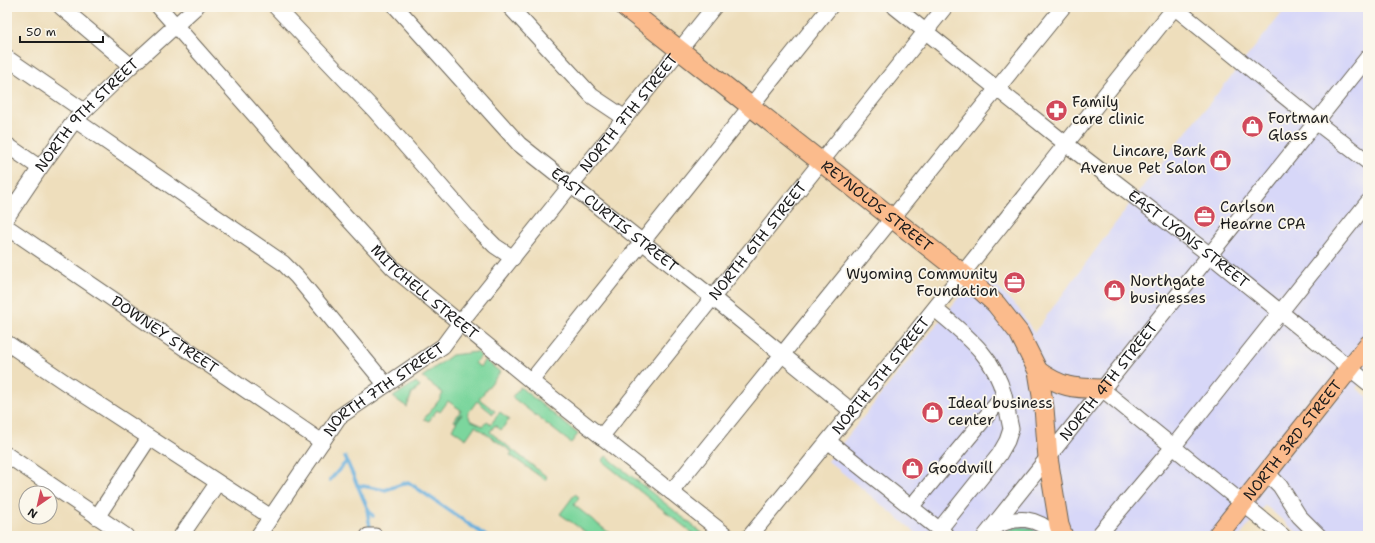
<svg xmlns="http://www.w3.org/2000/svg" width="1375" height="543" font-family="'Shantell Sans',sans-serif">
	<rect width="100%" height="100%" fill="#fbf7ec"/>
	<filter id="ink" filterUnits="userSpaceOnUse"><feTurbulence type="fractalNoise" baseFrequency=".025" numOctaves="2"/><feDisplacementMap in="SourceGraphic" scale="8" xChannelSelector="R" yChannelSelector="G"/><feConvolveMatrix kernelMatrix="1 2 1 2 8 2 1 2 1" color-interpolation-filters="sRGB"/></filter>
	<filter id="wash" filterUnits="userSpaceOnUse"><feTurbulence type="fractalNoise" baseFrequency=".012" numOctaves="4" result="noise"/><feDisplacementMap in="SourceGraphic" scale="16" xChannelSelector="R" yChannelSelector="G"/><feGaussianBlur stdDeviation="0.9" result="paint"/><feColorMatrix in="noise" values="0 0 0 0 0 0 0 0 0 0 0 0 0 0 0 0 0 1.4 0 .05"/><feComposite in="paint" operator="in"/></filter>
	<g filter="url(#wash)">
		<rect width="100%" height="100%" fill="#eedebc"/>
		<polygon fill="#d7d7f8" points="1287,7 1368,7 1368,373 1356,388 1368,397 1368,536 1301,536 1265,505 1240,536 920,536 828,461 979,272 997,287 1018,308 1034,333 1143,186"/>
		<g fill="#7bd69d" stroke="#4c795c">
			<polygon points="477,352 481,356 475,363 480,367 485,360 500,372 479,399 495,411 493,414 477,401 468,413 470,420 483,426 487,421 491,424 500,412 509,419 508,421 501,430 495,425 490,432 547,477 545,480 510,455 512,452 475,426 466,439 452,429 462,414 461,414 456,422 454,421 461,410 448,401 440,412 437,410 429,421 424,419 440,399 443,393 422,377 452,355"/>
			<polygon points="416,382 420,387 412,393 407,407 393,397"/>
			<polygon points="520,387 578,434 571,443 512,397"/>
			<polygon points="606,456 706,536 696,536 602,461"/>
			<polygon points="575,494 579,497 574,505 613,536 591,536 560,514"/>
			<path d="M 1020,527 L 1030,528 L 1044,536 L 1001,536 C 1007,530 1012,528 1020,527 Z"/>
		</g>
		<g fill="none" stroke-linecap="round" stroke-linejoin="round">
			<g stroke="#66afde" stroke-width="3.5">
				<polyline points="345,457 367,507 373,516"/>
				<polyline points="330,480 347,461"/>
				<polyline points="357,485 385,490 408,482 486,536"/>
				<polyline points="367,509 371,533"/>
			</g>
		</g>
	</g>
	<g filter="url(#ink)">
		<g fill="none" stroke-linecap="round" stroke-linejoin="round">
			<defs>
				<g id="minor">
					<polyline points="61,7 131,66"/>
					<path id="s1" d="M 159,7 L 305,172 L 393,268 L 531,381 L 727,536"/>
					<polyline points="276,7 375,111 480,231 495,246 513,258"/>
					<path id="s2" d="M 396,7 L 519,144 L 713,298 L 853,412"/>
					<polyline points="510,7 592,96 625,118"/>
					<path id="s3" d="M 895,7 L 1066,144 L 1210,255 L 1368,383"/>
					<polyline points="1174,7 1316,122 1368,162"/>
					<polyline points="7,58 84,111"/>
					<polyline points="75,120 283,263 297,277 386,385"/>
					<polyline points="7,145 40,168"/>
					<path id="s4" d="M 7,217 L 40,168 L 75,120 L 131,66 L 196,7"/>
					<path id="s5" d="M 7,227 L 322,442"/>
					<polyline points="7,343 66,383 271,517"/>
					<polyline points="531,381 830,7"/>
					<polyline points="1102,389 1283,536"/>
					<path id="s6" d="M 601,437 L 945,7"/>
					<polyline points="828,441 946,535"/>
					<polyline points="7,455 126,536"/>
					<polyline points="1267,473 1280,486 1299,516 1319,536"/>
					<polyline points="671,492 1063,7"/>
					<path d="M 911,507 L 1004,395 C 994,355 964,334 935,309"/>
					<polyline points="97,517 147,441"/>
					<path d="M 992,528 C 1017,515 1036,516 1056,536"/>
					<polyline points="939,530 999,455 1007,441 1011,429 1004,395"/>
					<polyline points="181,536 214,488"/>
					<path id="s7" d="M 258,536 L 339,417 L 443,346 L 460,323 L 714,7"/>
					<polyline points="368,536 375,536"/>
					<path id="s8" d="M 750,536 C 894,362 1034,183 1175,7"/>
					<path id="s9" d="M 985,536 L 1368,57"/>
					<polyline points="1098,536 1173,447 1368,202"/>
				</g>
				<g id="major">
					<path id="s10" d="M 625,7 L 963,274 L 996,304 L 1019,333 L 1038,371 L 1044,408 L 1048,458 L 1059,525 L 1063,536"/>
					<path d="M 1038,371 C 1062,388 1073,388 1102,389"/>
					<path id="s11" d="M 1217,536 L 1368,345"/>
				</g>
			</defs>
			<use href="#minor" stroke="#666054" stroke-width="17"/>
			<use href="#major" stroke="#666054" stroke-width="21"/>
			<use href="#minor" stroke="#fff" stroke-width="15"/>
			<use href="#major" stroke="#fbbb8c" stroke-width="19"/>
		</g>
	</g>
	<defs>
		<symbol id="pharmacy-disc" viewBox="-11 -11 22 22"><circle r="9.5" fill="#d1495b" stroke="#fbf7ec"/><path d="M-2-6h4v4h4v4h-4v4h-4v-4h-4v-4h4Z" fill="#fff"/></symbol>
		<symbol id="shop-disc" viewBox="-11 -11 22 22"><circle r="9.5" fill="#d1495b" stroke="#fbf7ec"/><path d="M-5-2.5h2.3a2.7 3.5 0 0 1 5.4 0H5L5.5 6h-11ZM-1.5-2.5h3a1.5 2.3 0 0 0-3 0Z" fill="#fff"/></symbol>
		<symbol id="office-disc" viewBox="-11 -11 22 22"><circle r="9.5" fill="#d1495b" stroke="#fbf7ec"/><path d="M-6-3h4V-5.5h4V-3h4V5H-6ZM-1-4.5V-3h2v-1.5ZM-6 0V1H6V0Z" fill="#fff"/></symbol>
	</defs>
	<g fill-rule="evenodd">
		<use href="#pharmacy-disc" x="1044" y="98" width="25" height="25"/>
		<use href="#shop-disc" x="1240" y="114" width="25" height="25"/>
		<use href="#shop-disc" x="1208" y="148" width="25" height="25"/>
		<use href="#office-disc" x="1192" y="204" width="25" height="25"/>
		<use href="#office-disc" x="1002" y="270" width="25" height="25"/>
		<use href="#shop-disc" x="1102" y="278" width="25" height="25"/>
		<use href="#shop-disc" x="920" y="400" width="25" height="25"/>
		<use href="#shop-disc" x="900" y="456" width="25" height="25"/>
	</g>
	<g text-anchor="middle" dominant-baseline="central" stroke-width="3.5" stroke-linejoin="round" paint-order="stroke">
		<g font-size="15" fill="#1c1c1c" stroke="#fbf7ec" text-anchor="start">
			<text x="1072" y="102">Family<tspan x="1072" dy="17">care clinic</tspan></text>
			<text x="1268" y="118">Fortman<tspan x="1268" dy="17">Glass</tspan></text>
			<text x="1206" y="151" text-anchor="end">Lincare, Bark<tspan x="1206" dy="17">Avenue Pet Salon</tspan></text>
			<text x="1220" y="207">Carlson<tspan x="1220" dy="17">Hearne CPA</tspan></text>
			<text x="998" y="274" text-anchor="end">Wyoming Community<tspan x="998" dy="17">Foundation</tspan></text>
			<text x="1130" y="281">Northgate<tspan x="1130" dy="17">businesses</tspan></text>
			<text x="948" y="403">Ideal business<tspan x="948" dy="17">center</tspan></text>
			<text x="928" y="468">Goodwill</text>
		</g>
		<g font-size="15" fill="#1c1c1c" stroke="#fbf7ec">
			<text stroke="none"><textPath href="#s7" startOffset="568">NORTH 7TH STREET</textPath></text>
			<text stroke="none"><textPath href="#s4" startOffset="130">NORTH 9TH STREET</textPath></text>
			<text stroke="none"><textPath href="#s10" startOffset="321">REYNOLDS STREET</textPath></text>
			<text stroke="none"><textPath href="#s2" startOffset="306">EAST CURTIS STREET</textPath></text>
			<text stroke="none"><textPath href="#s3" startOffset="374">EAST LYONS STREET</textPath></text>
			<text stroke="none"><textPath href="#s6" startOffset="251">NORTH 6TH STREET</textPath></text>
			<text stroke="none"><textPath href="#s1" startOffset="390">MITCHELL STREET</textPath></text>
			<text stroke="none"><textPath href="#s5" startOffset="191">DOWNEY STREET</textPath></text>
			<text stroke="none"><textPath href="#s8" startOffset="207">NORTH 5TH STREET</textPath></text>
			<text stroke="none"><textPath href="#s9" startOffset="198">NORTH 4TH STREET</textPath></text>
			<text stroke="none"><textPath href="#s7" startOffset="196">NORTH 7TH STREET</textPath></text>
			<text stroke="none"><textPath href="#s11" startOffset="122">NORTH 3RD STREET</textPath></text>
		</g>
	</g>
	<rect width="1375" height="543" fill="none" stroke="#fbf7ec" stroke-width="24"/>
	<g transform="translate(38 505) rotate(214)"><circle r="19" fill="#fbf7ec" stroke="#a29f99"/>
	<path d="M0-3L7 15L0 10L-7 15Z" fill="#d1495b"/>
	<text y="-6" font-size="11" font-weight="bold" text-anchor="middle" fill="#1c1c1c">N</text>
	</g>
	<path d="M20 36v6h83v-6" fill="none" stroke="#1c1c1c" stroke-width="2"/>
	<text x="26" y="36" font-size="12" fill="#1c1c1c" stroke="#fbf7ec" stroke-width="3" paint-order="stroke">50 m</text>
</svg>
